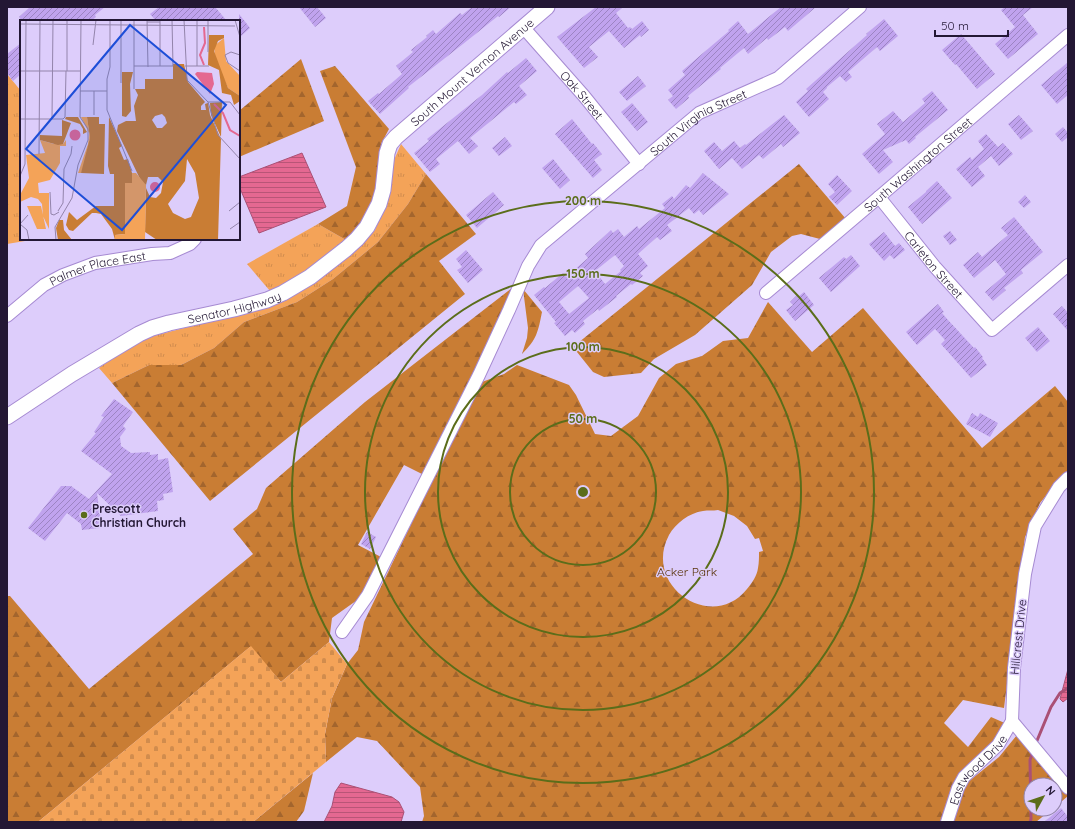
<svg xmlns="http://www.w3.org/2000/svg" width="1075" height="829" font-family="Quicksand,sans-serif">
	<defs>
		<pattern id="grass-tufts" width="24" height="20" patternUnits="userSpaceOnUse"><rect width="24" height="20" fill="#f4a358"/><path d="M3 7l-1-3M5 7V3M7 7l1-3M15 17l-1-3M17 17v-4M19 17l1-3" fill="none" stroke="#d18c4d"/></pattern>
		<pattern id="forest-firs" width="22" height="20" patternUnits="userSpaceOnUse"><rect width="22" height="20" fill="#c97d34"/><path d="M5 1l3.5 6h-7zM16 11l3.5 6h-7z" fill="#a3652d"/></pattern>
		<pattern id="cemetery-stones" width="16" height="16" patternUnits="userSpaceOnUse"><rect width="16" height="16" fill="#f4a358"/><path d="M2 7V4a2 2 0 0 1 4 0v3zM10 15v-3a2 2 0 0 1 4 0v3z" fill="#d18c4d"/></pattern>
		<pattern id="water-rules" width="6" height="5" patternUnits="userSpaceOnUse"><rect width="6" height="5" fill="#e46891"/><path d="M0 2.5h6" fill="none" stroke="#b85577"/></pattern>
		<pattern id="building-hatch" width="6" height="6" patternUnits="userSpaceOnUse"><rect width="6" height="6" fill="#c0a3ee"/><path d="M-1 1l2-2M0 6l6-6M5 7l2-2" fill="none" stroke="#9c84c2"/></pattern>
	</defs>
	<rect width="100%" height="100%" fill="#ddcdfb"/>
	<g fill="url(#grass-tufts)">
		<polygon points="7,74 21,91 21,239 37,239 7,244"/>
		<polygon points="401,144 426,174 408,204 378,242 333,279 297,302 244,322 214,348 181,365 149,365 112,383 99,368 130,346 153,336 258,309 351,253 375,230 389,194 394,160"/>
		<polygon points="318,224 346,240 324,259 292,281 270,291 247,264"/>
	</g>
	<g fill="url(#forest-firs)" fill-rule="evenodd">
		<polygon points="301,59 324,121 239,157 239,111"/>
		<polygon points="335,66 389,129 381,144 379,176 375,196 362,223 346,240 318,224 347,206 356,167 320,71"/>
		<polygon points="799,164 846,219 820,239 801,234 792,236 771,252 752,285 695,335 654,359 641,373 604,377 593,372 573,347"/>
		<polygon points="426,174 476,234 439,261 465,294 210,501 112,383 149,365 181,365 214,348 244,322 297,302 333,279 378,242 408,204"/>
		<polygon points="517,284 424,475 404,465 358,545 383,558 360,598 332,618 329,642 281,682 250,647 38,822 7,822 7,596 10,596 89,689 253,554 233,529 257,509 266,488 365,402"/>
		<path d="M 523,289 L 542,312 C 538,332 537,339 522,354 L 527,338 L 528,328 Z"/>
		<path d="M 768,302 L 812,352 L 863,308 L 982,448 L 1055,386 L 1068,402 L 1068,470 L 1062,476 L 1040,503 L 1025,537 L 1004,708 L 963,700 L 944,723 L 968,747 L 991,717 L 1007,724 L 993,744 L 962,774 L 943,822 L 422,822 L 424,816 L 420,787 L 377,741 L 357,737 L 326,762 L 325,734 L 332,698 L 347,664 L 358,650 L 364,622 L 479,383 L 504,374 L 517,365 L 569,385 L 576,395 L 595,434 L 611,436 L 638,416 L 659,378 L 676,364 L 702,356 L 723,341 L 748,338 ZM 718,510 L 734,516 L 747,526 L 755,539 L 759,538 L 763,551 L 759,552 C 759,557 759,563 758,568 C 757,576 752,583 747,589 C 712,633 642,586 669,535 C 676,523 689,513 703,511 C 708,510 713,511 718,510 Z"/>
		<polygon points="1017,735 1068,793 1068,796 1055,807 1055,785 1031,785 1031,809 1052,809 1036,822 952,822 958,796 968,782 999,757"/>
		<polygon points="313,773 304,811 296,822 253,822"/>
	</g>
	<polygon fill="url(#cemetery-stones)" points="329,642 347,664 332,698 325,734 326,762 253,822 38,822 251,646 281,682"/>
	<g fill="url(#water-rules)" stroke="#aa5075">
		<polygon points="302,153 326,207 259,233 239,186 239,177"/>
		<polygon points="1068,669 1068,698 1063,702 1060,699"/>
		<polygon points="341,783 392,797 399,802 404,812 401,822 324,822 332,806 335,792"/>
	</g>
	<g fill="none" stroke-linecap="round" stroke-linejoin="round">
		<g stroke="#aa5075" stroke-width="3">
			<polyline points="1036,743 1051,707 1060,693 1068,688"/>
			<polyline points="1030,822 1031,819 1030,760 1033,751"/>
		</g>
	</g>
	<g fill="url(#building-hatch)" fill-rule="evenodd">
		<polygon points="30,7 105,7 95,15 96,17 91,21 22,21 19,17"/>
		<polygon points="159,7 215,7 227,21 156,21 150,14"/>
		<polygon points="299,7 317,7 326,18 315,27"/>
		<polygon points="472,7 511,7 499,17 498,16 463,44 408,87 409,88 380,114 368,101 378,93 379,94 402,74 396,66 413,52 411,50 427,37 426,36 433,30 436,34 460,13 462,15"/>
		<polygon points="596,7 623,7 616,13 628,28 630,27 632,29 642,21 649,30 641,37 640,35 624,48 609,31 589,47 598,57 584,68 557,37"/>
		<polygon points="781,7 816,7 788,31 785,27 768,40 767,38 748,54 744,48 720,68 721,69 688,96 689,98 676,109 668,100 673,96 668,90 685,75 682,71 709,48 729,31 728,30 738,21 748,34"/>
		<polygon points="1005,7 1033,7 1023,15 1038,34 1008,59 995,44 1015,27 1001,10"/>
		<polygon points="239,14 250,28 239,38"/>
		<polygon points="884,19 898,36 880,51 877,47 848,72 852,77 846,82 840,76 827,87 827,88 823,92 829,99 809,117 796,102 808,91 806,89 867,35 866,34"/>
		<polygon points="961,34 995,74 977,89 956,64 955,65 942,50"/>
		<polygon points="21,43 21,74 13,81 7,73 7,54"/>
		<polygon points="526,58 537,71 519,86 527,95 516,104 514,102 470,138 478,146 469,154 458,141 436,159 440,164 430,172 414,153 429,141 427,139 482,95 507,72 508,73"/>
		<polygon points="1068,62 1068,95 1057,104 1041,85"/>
		<polygon points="638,76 646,86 627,101 619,92"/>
		<polygon points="932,91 948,110 915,137 916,138 909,144 906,140 883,150 893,162 879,174 862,154 885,134 877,124 893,111 903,122 925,103 922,99"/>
		<polygon points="632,103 648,122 637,131 621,112"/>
		<polygon points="784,115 800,133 783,147 781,144 763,159 759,155 742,169 732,158 719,169 704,151 714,142 722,151 734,141 740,148 745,144 746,145"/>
		<polygon points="1019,115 1033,131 1021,140 1008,124"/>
		<polygon points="572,119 592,144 593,143 602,154 594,160 602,170 593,178 555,134"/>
		<polygon points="1063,127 1068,133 1068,137 1062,142 1055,134"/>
		<polygon points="986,134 998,147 1003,143 1013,154 999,166 991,156 978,167 985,176 972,187 956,169 970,157 972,160 984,149 978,141"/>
		<polygon points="505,137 512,146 499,156 492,148"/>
		<polygon points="553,159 570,180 560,189 542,168"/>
		<path d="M 703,173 L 729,194 L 703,215 L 699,210 L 694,214 L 689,208 L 667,225 L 672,231 L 660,240 L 657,237 L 638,254 L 648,266 L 640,273 L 643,276 L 632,285 L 631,284 L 616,296 L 617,297 L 599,311 L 598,309 L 583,321 L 585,324 L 575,333 L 572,330 L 565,336 L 554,323 L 556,322 L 534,295 L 544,287 L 545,288 L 563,273 L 566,277 L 588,258 L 585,254 L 611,230 L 613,233 L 618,229 L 624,237 L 637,226 L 639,229 L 665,208 L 662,204 L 672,196 L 674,199 L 686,185 L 690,188 ZM 615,255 L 624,266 L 620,270 L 621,271 L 605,284 L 595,271 ZM 578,286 L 589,298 L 569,314 L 559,302 Z"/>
		<polygon points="837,175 852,191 837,205 829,197 835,192 828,184"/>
		<polygon points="937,181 952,198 922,224 908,207 926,192 926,191"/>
		<polygon points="493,192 504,205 477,228 466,215"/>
		<polygon points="1025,195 1031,202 1024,208 1018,202"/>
		<polygon points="1014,217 1043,252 1021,270 1023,273 1004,288 1006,290 993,301 985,292 1006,274 995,260 974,278 963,265 978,252 982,257 1008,235 1001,228"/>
		<polygon points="950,231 957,240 950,245 943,236"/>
		<polygon points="884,232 895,246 899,243 905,250 894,259 890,255 884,261 869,244"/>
		<polygon points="466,250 483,270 468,283 457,270 462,267 456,259"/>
		<polygon points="851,255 860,266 831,292 819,278 844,257 846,259"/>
		<polygon points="804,292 814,305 795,321 786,310 793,305 790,302 797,295 798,297"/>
		<polygon points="938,304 944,312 942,313 948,320 974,348 975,347 983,357 982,358 987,365 971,378 941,344 945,340 935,329 917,345 906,332"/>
		<polygon points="1062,306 1068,313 1068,331 1053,314"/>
		<polygon points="1038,327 1050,341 1037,352 1025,338"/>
		<polygon points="114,399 133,412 123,426 126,429 120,437 121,446 131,453 150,452 150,455 158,454 158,460 168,458 173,492 163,494 164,500 157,501 158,511 121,516 97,493 100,516 105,521 100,528 82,530 81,524 67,513 45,541 28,528 61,486 71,486 89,499 112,474 81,451 96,433 94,432 104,417 101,416"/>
		<polygon points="972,413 978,417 980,413 998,423 990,437 966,424"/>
		<polygon points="367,532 376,537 370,549 361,544"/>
		<polygon points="1061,808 1068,817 1068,822 1044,822"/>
	</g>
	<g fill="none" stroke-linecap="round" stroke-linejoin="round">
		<defs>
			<g id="minor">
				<path id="s1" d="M 523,27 L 584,96 L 639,164"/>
				<path id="s2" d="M 879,197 L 935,267 L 992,330 L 1068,265"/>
				<path id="s3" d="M 766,293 L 879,197 L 1068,35"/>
				<path id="s4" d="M 7,316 L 44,285 L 63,275 L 95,263 L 152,254 L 170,253 L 190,244 L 195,239"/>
				<polyline points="1068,478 1059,487 1035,526 1025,574 1014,668 1012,721 1068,788"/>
				<path id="s5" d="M 342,632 L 368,595 L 479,375 L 509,310 L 528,266 L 541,245 L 699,113 L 778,78 L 860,7"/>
				<path id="s6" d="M 947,822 L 958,788 L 964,777 L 998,745 L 1012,721"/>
			</g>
			<g id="tertiary">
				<path id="s7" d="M 7,417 L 72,374 L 139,334 L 152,328 L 169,323 L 234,309 L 267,300 L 283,293 L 310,277 L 346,249 L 357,239 L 367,227 L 379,204 L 383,190 L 387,153 L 390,144 L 396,137 L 547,7"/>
			</g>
		</defs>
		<use href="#minor" stroke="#a68ad2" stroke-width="14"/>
		<use href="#tertiary" stroke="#a68ad2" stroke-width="17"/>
		<use href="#minor" stroke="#fff" stroke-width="12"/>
		<use href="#tertiary" stroke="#fff" stroke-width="15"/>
	</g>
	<g fill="none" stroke="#5b6d1a" stroke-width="2">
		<circle cx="583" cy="492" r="73"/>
		<circle cx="583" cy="492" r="145"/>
		<circle cx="583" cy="492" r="218"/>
		<circle cx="583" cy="492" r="291"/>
	</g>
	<circle fill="#5b6d1a" stroke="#ddcdfb" stroke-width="1.5" cx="84" cy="515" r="4"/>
	<g text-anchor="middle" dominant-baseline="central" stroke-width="3" stroke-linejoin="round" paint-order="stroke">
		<g font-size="12" fill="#231734" stroke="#ddcdfb">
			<text stroke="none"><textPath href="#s7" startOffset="610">South Mount Vernon Avenue</textPath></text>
			<text stroke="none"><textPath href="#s1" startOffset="90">Oak Street</textPath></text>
			<text stroke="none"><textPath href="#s5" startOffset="636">South Virginia Street</textPath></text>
			<text stroke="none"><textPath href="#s3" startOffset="199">South Washington Street</textPath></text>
			<text stroke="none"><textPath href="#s2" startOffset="87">Carleton Street</textPath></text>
			<text stroke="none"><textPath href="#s4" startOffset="105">Palmer Place East</textPath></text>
			<text stroke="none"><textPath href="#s7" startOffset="255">Senator Highway</textPath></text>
			<text transform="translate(1018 637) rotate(-84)">Hillcrest Drive</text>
			<text stroke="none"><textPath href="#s6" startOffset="62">Eastwood Drive</textPath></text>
		</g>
		<g font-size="12" font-weight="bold" fill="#231734" stroke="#ddcdfb" text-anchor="start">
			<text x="92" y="508">Prescott<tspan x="92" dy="14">Christian Church</tspan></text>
		</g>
		<g font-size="12" fill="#59330a" stroke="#ddcdfb">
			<text x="687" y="571">Acker Park</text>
		</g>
	</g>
	<g transform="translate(20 20)">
		<rect width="220" height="220" fill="#ddcdfb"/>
		<path d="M 204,18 L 206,41 L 220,56 L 220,76 L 208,68 L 195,39 L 194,26 ZM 61,97 L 67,97 L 70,118 L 66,144 L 61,153 L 58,153 L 68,124 L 69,113 ZM 20,120 L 34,124 L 43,124 L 46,120 L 46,126 L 40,126 L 40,143 L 30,160 L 18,163 L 19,173 L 29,173 L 29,209 L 23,196 L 22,184 L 18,179 L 11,177 L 0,182 L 0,175 L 9,158 L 6,135 L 25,133 ZM 7,186 L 21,186 L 26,209 L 17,209 Z" fill="#f4a358"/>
		<path d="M 189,15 L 204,15 L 204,18 L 198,21 L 194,31 L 208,68 L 220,76 L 220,81 L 214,85 L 211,75 L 202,73 L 199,50 L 188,45 ZM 153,44 L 164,44 L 168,62 L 185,82 L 181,86 L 181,90 L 186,90 L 185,84 L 188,83 L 190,95 L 201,119 L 198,220 L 137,220 L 125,212 L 126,168 L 130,177 L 136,178 L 141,173 L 143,162 L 138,157 L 128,157 L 126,165 L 122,163 L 97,111 L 98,105 L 106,101 L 116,101 L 114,86 L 118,75 L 115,69 L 125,69 L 125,59 L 153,59 ZM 142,94 L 145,97 L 147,103 L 142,108 L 137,108 L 132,100 L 135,96 ZM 167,139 L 175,153 L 179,178 L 171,197 L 165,199 L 153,193 L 148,184 L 165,161 ZM 102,52 L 113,52 L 110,64 L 111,91 L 106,97 L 102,96 ZM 202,82 L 201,117 L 191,95 L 190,83 ZM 46,97 L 58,97 L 67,112 L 63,114 L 63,109 L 60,104 L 45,99 ZM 67,97 L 79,97 L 79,104 L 85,104 L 84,154 L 61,153 L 70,118 ZM 89,97 L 102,126 L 99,128 L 104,140 L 108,139 L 112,153 L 112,163 L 105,163 L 105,214 L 95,215 L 95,220 L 92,209 L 81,194 L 76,193 L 72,193 L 53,211 L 49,210 L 46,205 L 49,192 L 57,200 L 76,186 L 94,186 L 94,154 L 90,154 L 88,146 ZM 42,100 L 51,103 L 43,124 L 38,125 L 20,120 L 20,115 L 42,116 ZM 39,200 L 43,200 L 44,210 L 52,220 L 38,220 L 36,208 Z" fill="#c97d34" fill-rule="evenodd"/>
		<path d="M 112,153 L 116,153 L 126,165 L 125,220 L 95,220 L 95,215 L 105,214 L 105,163 L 112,163 Z" fill="#f4a358"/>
		<path d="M 177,52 L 192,53 L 194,64 L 190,74 L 175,54 ZM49.5 115a5.5 5.5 0 1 1 11 0a5.5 5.5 0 1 1-11 0ZM130 167a5 5 0 1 1 10 0a5 5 0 1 1-10 0Z" fill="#e46891"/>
		<path fill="none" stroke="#e46891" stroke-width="2" d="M 184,7 L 185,23 L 180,35 L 184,45M 194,84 L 203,93 L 210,110 L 220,116"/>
		<path fill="none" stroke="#9384ab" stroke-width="1" d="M 47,0 L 47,51M 90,0 L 90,47 L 87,59 L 87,90 L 112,151M 114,0 L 114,69M 127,0 L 128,47M 140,0 L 140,46M 164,0 L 167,60 L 188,82 L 210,82 L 220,95M 215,0 L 220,17M 127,2 L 140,2M 0,4 L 215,6M 73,25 L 76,0M 188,32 L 188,0M 220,35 L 211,32 L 205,35 L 208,43 L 220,51M 114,46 L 153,46 L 152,0M 165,46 L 189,46M 177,46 L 177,0M 0,51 L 60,51M 101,63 L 101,0M 60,71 L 87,71M 188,82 L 198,115 L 220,139M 74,95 L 74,71M 0,99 L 43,99 L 45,97 L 46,51M 32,99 L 33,0M 19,134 L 20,0M 0,156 L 5,144 L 6,0M 30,172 L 31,194 L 34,195 L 39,192M 38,191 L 43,183 L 44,149 L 51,134 L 52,126M 209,191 L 220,182M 0,204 L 7,210 L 9,220M 0,204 L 8,195M 210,209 L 220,202M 36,220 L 35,207 L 52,178 L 58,145 L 68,120 L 68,109 L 60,97 L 61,0"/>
		<path fill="#1d4ed8" fill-opacity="0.15" stroke="#1d4ed8" stroke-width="2" d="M 110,5 L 206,85 L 102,210 L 6,129 Z"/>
		<rect width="220" height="220" fill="none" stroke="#231734" stroke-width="2"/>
	</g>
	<circle cx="583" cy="492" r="6" fill="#5b6d1a" stroke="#ddcdfb" stroke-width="2"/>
	<g font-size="12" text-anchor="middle" font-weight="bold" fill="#5b6d1a" stroke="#ddcdfb" stroke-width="3" stroke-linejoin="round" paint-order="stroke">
		<text x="583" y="205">200 m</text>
		<text x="583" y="278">150 m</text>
		<text x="583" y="351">100 m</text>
		<text x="583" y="423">50 m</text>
	</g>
	<rect width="1075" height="829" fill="none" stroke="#231734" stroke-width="16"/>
	<g transform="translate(1043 797) rotate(50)"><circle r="19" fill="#ddcdfb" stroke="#9384ab"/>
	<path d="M0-3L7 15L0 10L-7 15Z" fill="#5b6d1a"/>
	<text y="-6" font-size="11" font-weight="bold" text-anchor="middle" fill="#231734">N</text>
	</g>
	<path d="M935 30v6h73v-6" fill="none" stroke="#231734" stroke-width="2"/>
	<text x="941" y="30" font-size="12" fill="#231734" stroke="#ddcdfb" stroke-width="3" paint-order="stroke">50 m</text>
</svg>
